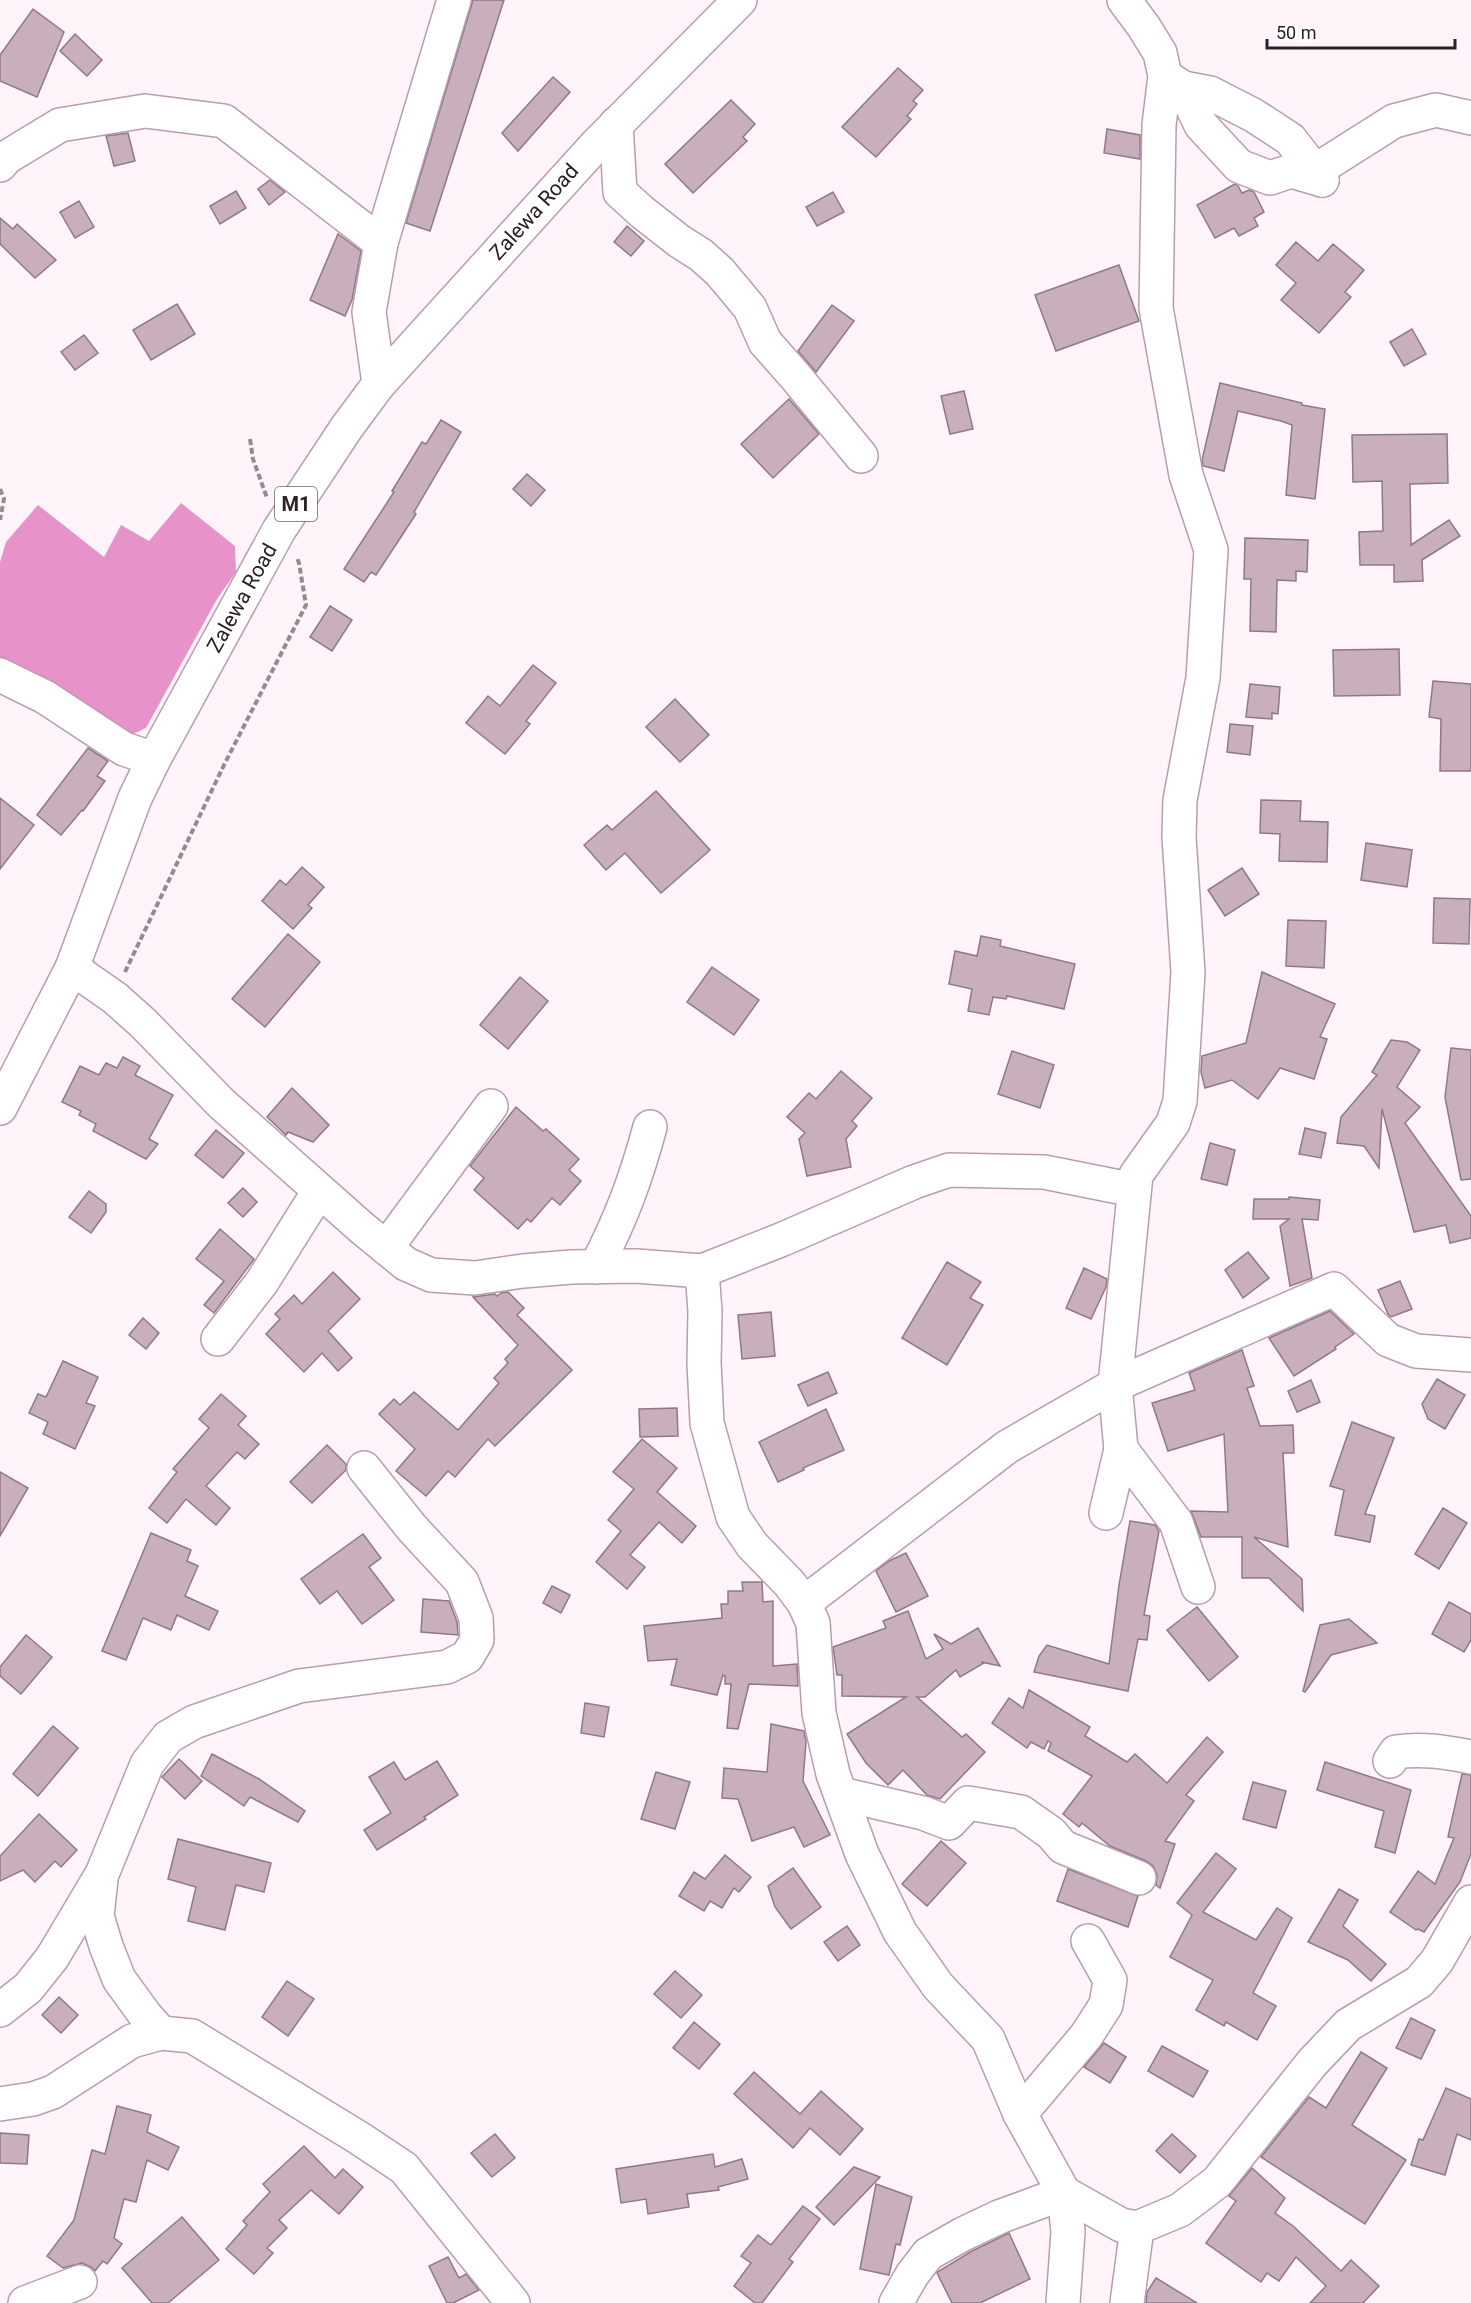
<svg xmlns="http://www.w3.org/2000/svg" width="1471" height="2303" font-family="Roboto,sans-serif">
	<rect width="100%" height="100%" fill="#fff4fa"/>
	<polygon fill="#e793c9" points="181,503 235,546 236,572 217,599 146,728 127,737 0,660 0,562 6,542 38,505 104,557 121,525 149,541"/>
	<g fill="#c9afbe" stroke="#917887" stroke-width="1.5">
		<polygon points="473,0 504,0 430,231 406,223"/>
		<polygon points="33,9 64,32 37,97 0,81 0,55"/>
		<polygon points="75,34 102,60 87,76 60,51"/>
		<polygon points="898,68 923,90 913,101 917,104 907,116 911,119 876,157 842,127"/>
		<polygon points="553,77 570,92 518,151 502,133"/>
		<polygon points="731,100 755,124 743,137 747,141 693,193 665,164"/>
		<polygon points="1107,129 1140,135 1140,159 1104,153"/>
		<polygon points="128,133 135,161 114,166 106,136"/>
		<polygon points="270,180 285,192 269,205 258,189"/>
		<polygon points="1235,184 1238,186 1242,193 1249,190 1254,192 1264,212 1254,218 1258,226 1239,236 1234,228 1215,238 1197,205"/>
		<polygon points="236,191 246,208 220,224 210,206"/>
		<polygon points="833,192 844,212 817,226 806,207"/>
		<polygon points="79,201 94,227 75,238 60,212"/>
		<polygon points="0,218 13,229 17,224 56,260 35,278 0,244"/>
		<polygon points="627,226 644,241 631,256 614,242"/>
		<polygon points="338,234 361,251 352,300 345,316 310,300"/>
		<polygon points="1296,242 1318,261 1333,244 1364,270 1345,292 1351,297 1319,333 1281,300 1296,283 1276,265"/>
		<polygon points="1119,265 1139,321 1056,351 1035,295"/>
		<polygon points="177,304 195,334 151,360 133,330"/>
		<polygon points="832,305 854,321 816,372 798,351"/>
		<polygon points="1412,329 1426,354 1404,366 1390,342"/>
		<polygon points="84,335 98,353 75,370 61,352"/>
		<polygon points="1220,383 1302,403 1302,405 1325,409 1315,499 1286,495 1292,425 1281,421 1238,411 1224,471 1203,466 1202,460"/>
		<polygon points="964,391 973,429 950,434 941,396"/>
		<polygon points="789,399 819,434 773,478 741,444"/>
		<polygon points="441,420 461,432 414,512 416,514 376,575 371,572 364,582 344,569 394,492 392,491 422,442 426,444"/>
		<polygon points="1447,434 1448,483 1410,484 1411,545 1449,520 1460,536 1422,560 1423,581 1394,582 1394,565 1360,565 1359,532 1383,531 1382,481 1353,482 1352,435"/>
		<polygon points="527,474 545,490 531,506 513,489"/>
		<polygon points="1245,538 1308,540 1307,572 1296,571 1296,581 1277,580 1276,632 1250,631 1251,579 1244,579"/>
		<polygon points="330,606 352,620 332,651 310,637"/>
		<polygon points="1399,649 1400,695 1334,696 1333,650"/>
		<polygon points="533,665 556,683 526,721 530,724 505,754 466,723 488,696 500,706"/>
		<polygon points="1433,681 1471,684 1471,771 1440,771 1441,719 1429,717"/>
		<polygon points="1250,684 1280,687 1278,714 1272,713 1272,719 1246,717"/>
		<polygon points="675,699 709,735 680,762 646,727"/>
		<polygon points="1230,724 1253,726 1250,755 1227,752"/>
		<polygon points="88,748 108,761 97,776 105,781 83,811 82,810 61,835 37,815"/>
		<polygon points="656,791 710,850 661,893 625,853 606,870 584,845 607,825 612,830"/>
		<polygon points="0,798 34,825 0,869"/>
		<polygon points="1261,800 1301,801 1300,821 1328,822 1327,862 1279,861 1280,834 1260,833"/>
		<polygon points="1366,843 1412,850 1407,887 1361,880"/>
		<polygon points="302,867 324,887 308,905 312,908 293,929 262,901 280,880 286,885"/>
		<polygon points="1242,868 1259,894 1225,916 1208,890"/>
		<polygon points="1434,898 1470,899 1469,944 1433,943"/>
		<polygon points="1288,920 1326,921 1324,968 1286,966"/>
		<polygon points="288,934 320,962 265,1027 232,999"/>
		<polygon points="981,936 1001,940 1000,946 1075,964 1064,1009 1007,996 1006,999 993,997 989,1015 968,1011 972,989 949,984 955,951 977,956"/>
		<polygon points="712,967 759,1000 734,1035 687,1002"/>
		<polygon points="1262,972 1335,1004 1320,1037 1327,1039 1314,1079 1280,1068 1258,1099 1232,1080 1205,1088 1201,1072 1202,1056 1246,1043"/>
		<polygon points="520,977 548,1001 508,1049 480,1025"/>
		<polygon points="1391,1040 1407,1042 1420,1050 1397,1087 1420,1107 1405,1123 1471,1216 1471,1238 1450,1243 1446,1225 1414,1232 1382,1109 1379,1168 1364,1146 1337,1143 1341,1117 1377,1075 1372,1072"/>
		<polygon points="1451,1048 1471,1050 1471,1179 1461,1180 1445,1097"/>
		<polygon points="1012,1051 1054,1065 1040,1108 998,1094"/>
		<polygon points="123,1057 140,1066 135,1075 173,1095 149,1139 158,1144 146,1159 93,1131 96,1124 79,1115 81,1111 62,1102 80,1066 99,1075 106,1063 117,1068"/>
		<polygon points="841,1071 872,1098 852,1121 857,1126 846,1139 851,1167 807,1176 799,1139 805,1133 787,1117 809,1093 816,1099"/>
		<polygon points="292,1088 329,1125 313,1142 288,1132 286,1135 267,1117"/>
		<polygon points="516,1107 543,1131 546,1129 579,1159 569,1170 581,1181 560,1205 552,1198 531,1222 527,1219 518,1229 474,1190 484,1178 470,1166"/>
		<polygon points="1305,1128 1326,1133 1321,1158 1299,1154"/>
		<polygon points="216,1130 244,1153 223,1178 195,1155"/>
		<polygon points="1210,1143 1235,1150 1227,1185 1201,1179"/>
		<polygon points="243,1188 257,1202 243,1217 228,1203"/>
		<polygon points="89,1191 106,1204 106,1212 91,1233 69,1217"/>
		<polygon points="1289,1197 1320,1200 1318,1220 1302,1219 1312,1278 1290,1286 1280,1226 1289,1219 1253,1219 1254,1199 1289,1199"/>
		<polygon points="220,1229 254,1259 214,1313 204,1305 224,1281 196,1259"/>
		<polygon points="1248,1252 1269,1278 1243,1298 1225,1270"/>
		<polygon points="947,1262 981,1282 970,1298 983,1305 947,1365 902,1338"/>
		<polygon points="1084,1268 1107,1279 1106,1287 1091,1319 1066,1308"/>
		<polygon points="333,1272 360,1299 328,1331 352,1358 338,1371 322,1353 304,1372 266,1334 280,1319 275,1314 294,1295 302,1304"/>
		<polygon points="1400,1281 1412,1309 1391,1317 1388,1314 1378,1290"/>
		<polygon points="508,1292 524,1308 517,1315 572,1370 495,1446 488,1439 455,1477 448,1471 426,1496 396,1471 415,1449 379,1414 394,1399 400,1405 414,1392 458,1430 499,1383 494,1378 508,1363 505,1359 518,1345 473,1297 495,1294 497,1296 501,1293"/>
		<polygon points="1330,1311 1354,1334 1335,1347 1336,1349 1294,1376 1269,1338"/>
		<polygon points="771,1312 775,1356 742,1359 738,1315"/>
		<polygon points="143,1318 159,1333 146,1349 129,1335"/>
		<polygon points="1242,1350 1254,1386 1247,1388 1260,1426 1293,1425 1294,1453 1283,1453 1288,1547 1254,1537 1302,1579 1303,1611 1269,1578 1242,1578 1242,1537 1201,1537 1191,1511 1228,1512 1224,1434 1168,1451 1152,1403 1195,1390 1189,1373"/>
		<polygon points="63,1361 98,1377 86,1403 95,1406 75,1449 43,1434 48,1422 29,1413 38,1394 46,1397"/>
		<polygon points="828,1372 837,1393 808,1406 798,1385"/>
		<polygon points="1437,1379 1465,1395 1445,1429 1428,1419 1422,1404"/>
		<polygon points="1311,1380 1320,1402 1297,1412 1288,1391"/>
		<polygon points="221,1394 246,1416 238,1425 259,1444 245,1459 237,1452 206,1486 230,1508 216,1525 186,1499 167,1523 149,1508 177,1472 173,1469 209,1428 199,1419"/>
		<polygon points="677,1408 678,1436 640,1437 639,1409"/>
		<polygon points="826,1409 844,1450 803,1468 804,1470 778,1482 759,1442"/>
		<polygon points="1352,1422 1394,1438 1365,1514 1375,1516 1370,1542 1335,1535 1344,1490 1330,1486"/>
		<polygon points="642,1439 677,1468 657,1492 696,1526 682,1543 659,1522 630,1555 645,1567 627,1589 596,1562 621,1531 608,1520 634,1489 613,1472"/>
		<polygon points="327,1445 346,1464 346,1470 312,1503 290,1482"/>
		<polygon points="0,1472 28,1488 0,1536"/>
		<polygon points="1443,1508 1467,1523 1439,1569 1415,1554"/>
		<polygon points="1130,1521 1155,1525 1159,1531 1144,1615 1150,1616 1147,1640 1138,1639 1128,1691 1034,1672 1039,1656 1047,1645 1109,1664 1119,1585"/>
		<polygon points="151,1533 191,1550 187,1561 198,1566 185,1596 218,1611 209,1630 177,1615 171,1630 143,1618 126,1660 102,1651"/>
		<polygon points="363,1534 381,1558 369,1567 394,1600 362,1624 337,1591 320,1604 301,1579"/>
		<polygon points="906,1553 928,1596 896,1612 876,1571 889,1561"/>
		<polygon points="742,1582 762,1582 763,1602 773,1601 773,1666 797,1664 798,1686 749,1684 738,1729 727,1728 731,1684 725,1684 725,1676 723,1675 717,1695 671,1685 677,1659 648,1661 644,1626 722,1618 721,1604 728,1604 728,1591 743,1591"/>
		<polygon points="552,1586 570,1595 561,1613 543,1603"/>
		<polygon points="423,1599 449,1601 457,1622 458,1635 421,1632"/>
		<polygon points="1449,1602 1471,1614 1471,1640 1464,1652 1432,1634"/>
		<polygon points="1197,1607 1238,1657 1209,1681 1167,1630"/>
		<polygon points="908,1611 926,1659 943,1649 934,1634 951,1644 978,1628 1000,1666 981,1662 984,1663 960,1677 956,1670 925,1697 917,1697 962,1737 966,1734 985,1752 940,1799 927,1795 903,1770 888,1785 866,1763 847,1734 906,1697 842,1696 842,1675 837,1675 833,1647 886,1628 883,1621"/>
		<polygon points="1349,1619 1377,1643 1331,1655 1305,1692 1303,1691 1320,1625"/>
		<polygon points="26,1635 52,1657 21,1694 0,1676 0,1667"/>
		<polygon points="1029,1690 1090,1727 1085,1736 1127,1762 1135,1754 1167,1783 1207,1737 1223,1752 1186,1795 1194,1801 1165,1841 1175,1844 1160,1888 1156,1885 1157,1875 1153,1866 1146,1861 1110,1846 1082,1823 1079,1827 1063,1814 1092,1776 1048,1751 1051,1743 1048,1741 1044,1749 1031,1742 1027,1748 992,1723 1009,1698 1023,1708"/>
		<polygon points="585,1703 609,1707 604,1737 581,1733"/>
		<polygon points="771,1724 804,1731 806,1742 803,1781 830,1835 804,1847 794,1827 752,1841 738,1799 722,1798 724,1768 767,1772"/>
		<polygon points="53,1726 78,1748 38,1796 13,1774"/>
		<polygon points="212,1754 259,1779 305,1811 298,1822 250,1797 244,1806 201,1776"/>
		<polygon points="179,1759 202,1781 185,1799 162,1777"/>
		<polygon points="437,1761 458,1795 424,1817 426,1819 377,1850 364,1830 391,1813 369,1777 394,1762 405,1780"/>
		<polygon points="1325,1762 1411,1790 1395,1853 1375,1847 1384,1811 1317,1790"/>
		<polygon points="656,1772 690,1782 675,1829 641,1819"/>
		<polygon points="1462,1774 1471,1775 1471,1854 1460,1882 1424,1932 1418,1929 1416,1930 1390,1912 1418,1871 1435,1884 1454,1838 1448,1837"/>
		<polygon points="1253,1782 1286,1791 1276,1828 1243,1819"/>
		<polygon points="39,1814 77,1850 61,1867 55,1861 35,1882 23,1870 0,1881 0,1856"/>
		<polygon points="178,1839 271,1863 264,1892 236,1885 225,1930 188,1921 196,1887 168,1879"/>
		<polygon points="941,1841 966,1863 927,1906 902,1884"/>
		<polygon points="1216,1853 1236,1869 1203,1912 1256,1940 1277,1908 1292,1918 1253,1993 1276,2006 1257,2040 1226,2022 1224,2026 1196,2010 1213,1980 1170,1957 1192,1915 1177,1903"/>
		<polygon points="725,1855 751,1877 739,1892 734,1888 722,1908 710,1901 704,1911 679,1896 694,1872 705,1879"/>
		<polygon points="793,1868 821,1907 791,1929 775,1907 768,1886"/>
		<polygon points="1068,1869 1138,1896 1128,1927 1057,1901"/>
		<polygon points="1339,1889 1358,1900 1343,1926 1386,1964 1371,1981 1348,1960 1308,1942"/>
		<polygon points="847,1926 860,1945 838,1961 824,1942"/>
		<polygon points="675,1971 702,1995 681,2018 654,1994"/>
		<polygon points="287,1981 314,1999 288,2036 262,2017"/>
		<polygon points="59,1997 78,2015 61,2033 42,2015"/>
		<polygon points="1411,2018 1435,2030 1421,2059 1396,2048"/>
		<polygon points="694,2022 720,2044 699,2069 673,2048"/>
		<polygon points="1104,2043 1126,2057 1110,2083 1084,2067"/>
		<polygon points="1162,2046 1208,2071 1193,2097 1148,2071"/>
		<polygon points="1361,2052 1387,2068 1352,2125 1406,2160 1365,2224 1261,2157 1309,2097 1326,2108"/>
		<polygon points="754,2072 800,2114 821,2091 863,2129 840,2155 810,2128 793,2148 734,2094"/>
		<polygon points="1446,2088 1471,2099 1471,2140 1457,2134 1445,2175 1411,2165 1419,2139 1423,2140"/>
		<polygon points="117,2106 151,2115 147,2132 179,2147 168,2170 147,2160 136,2202 124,2199 114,2238 122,2244 107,2264 103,2261 95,2271 91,2267 82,2263 63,2268 47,2256 74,2220 92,2150 105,2154"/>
		<polygon points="0,2133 29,2135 27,2164 0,2163"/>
		<polygon points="495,2134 515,2158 492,2177 471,2153"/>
		<polygon points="1172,2134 1196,2156 1180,2173 1156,2151"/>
		<polygon points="304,2146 335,2178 343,2169 363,2187 339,2214 311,2190 279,2220 287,2228 267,2248 273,2253 254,2274 226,2249 247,2225 243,2221 270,2192 263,2184"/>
		<polygon points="713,2154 715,2167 742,2159 748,2179 718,2187 719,2190 687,2194 689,2207 648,2214 646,2199 621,2203 616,2169"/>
		<polygon points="854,2167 880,2177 834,2225 816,2207"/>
		<polygon points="1252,2168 1285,2198 1275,2213 1293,2226 1341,2271 1351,2260 1379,2286 1363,2303 1310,2303 1326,2286 1296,2257 1279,2281 1267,2273 1261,2282 1206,2243 1236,2201 1229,2196"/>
		<polygon points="876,2184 912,2197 900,2245 896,2244 889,2275 860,2269"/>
		<polygon points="803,2206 820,2219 789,2259 793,2262 762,2303 755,2303 734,2286 751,2263 741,2256 758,2235 771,2245"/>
		<polygon points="182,2217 219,2260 168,2303 152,2303 122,2268"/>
		<polygon points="1009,2233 1030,2279 980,2303 952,2303 937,2273 939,2271 972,2251"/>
		<polygon points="448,2257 459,2278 466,2274 479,2290 453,2303 447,2303 429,2266"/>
		<polygon points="1156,2278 1197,2303 1146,2303 1147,2292"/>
	</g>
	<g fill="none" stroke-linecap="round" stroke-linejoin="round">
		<defs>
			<g id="minor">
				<polyline points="1124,0 1144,27 1160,53 1165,76 1159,125 1156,308 1186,475 1211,550 1203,678 1180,800 1179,837 1188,972 1180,1101 1173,1123 1136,1175 1115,1385 1121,1449 1176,1522 1198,1587"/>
				<polyline points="1165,76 1183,88 1201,125 1239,166 1270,178 1291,171 1322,180"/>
				<polyline points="1183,88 1210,93 1253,115 1290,139 1322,180"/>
				<polyline points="616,124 620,192 642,212 679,241 701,255 720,272 750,308 765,342 795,376 861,456"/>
				<polyline points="0,165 7,157 60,125 145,111 224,121 381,243"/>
				<polyline points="1315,171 1394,121 1436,110 1471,118"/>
				<polyline points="379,384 369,312 381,243 454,0"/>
				<polyline points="0,675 45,697 124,749 154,759"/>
				<polyline points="72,968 115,998 143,1023 222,1104 362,1228 406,1264 431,1275 475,1278 523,1271 571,1267 636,1266 702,1271 705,1311 704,1363 707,1423 733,1517 752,1545 789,1583 804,1603 813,1623 819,1713 833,1774 862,1854 900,1932 938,1986 988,2039 1020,2114 1064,2193 1068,2232 1063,2303"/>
				<polyline points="386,1248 491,1106"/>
				<path d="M 596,1267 C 621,1219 636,1179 650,1127"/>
				<polyline points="702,1271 783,1239 914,1182 949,1170 1044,1172 1134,1190"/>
				<polyline points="218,1339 262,1282 319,1191"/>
				<polyline points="1106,1513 1121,1449"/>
				<polyline points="804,1603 1007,1447 1115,1385 1334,1289 1388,1340 1416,1351 1471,1355"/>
				<path d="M 1390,1761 L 1396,1752 C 1422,1748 1445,1752 1471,1757"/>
				<polyline points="841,1794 923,1813 949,1823 968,1803 1021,1812 1051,1833 1063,1847 1139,1878"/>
				<polyline points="101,1879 97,1916 106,1946 119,1979 145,2015 161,2033"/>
				<polyline points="0,2010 28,1988 52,1958 102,1874 147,1764 168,1737 194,1722 299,1686 447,1667 467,1657 477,1640 476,1618 462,1582 412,1528 364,1468"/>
				<polyline points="0,2104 33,2099 53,2092 132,2041 161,2033 192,2036 359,2138 404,2168 513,2303"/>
				<polyline points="1020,2114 1086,2036 1106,2005 1110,1980 1088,1941"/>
				<polyline points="25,2303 80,2282"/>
				<polyline points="896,2303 912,2275 928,2254 963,2234 999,2217 1064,2193 1121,2225 1137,2228 1180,2210 1217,2182 1312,2063 1348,2025 1419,1982 1437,1961 1471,1902"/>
				<polyline points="1127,2303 1137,2228"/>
			</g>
			<polyline id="highway" points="0,1108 72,968 135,798 154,759 279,530 347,427 379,384 595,146 740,0"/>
		</defs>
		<use href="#minor" stroke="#b89ead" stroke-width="36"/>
		<use href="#highway" stroke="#b89ead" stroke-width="36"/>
		<g stroke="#948a90" stroke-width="4" stroke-dasharray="6 3" stroke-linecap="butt">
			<polyline points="250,439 253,459 267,498"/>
			<polyline points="0,489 4,499 0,520"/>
			<polyline points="125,972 224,765 306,605 299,563 297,558"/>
		</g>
		<use href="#minor" stroke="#fff" stroke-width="33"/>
		<use href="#highway" stroke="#fff" stroke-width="33"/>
	</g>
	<g text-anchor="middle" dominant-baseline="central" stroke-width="5" stroke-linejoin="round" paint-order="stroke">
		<rect fill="#fff" stroke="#6b6468" stroke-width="1.5" x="275" y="487" width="42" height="34" rx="4.5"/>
		<g font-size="20" font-weight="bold" fill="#2b2127">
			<text x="296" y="504">M1</text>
		</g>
		<g font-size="21" fill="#2b2127" stroke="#fff">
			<text transform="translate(534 212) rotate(-48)">Zalewa Road</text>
			<text transform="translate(242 598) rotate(-61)">Zalewa Road</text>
		</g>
	</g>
	<path d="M1267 39v9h188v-9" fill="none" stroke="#2b2127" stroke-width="3"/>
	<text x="1276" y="39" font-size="18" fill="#2b2127" stroke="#ffffff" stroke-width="4.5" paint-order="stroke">50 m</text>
</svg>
